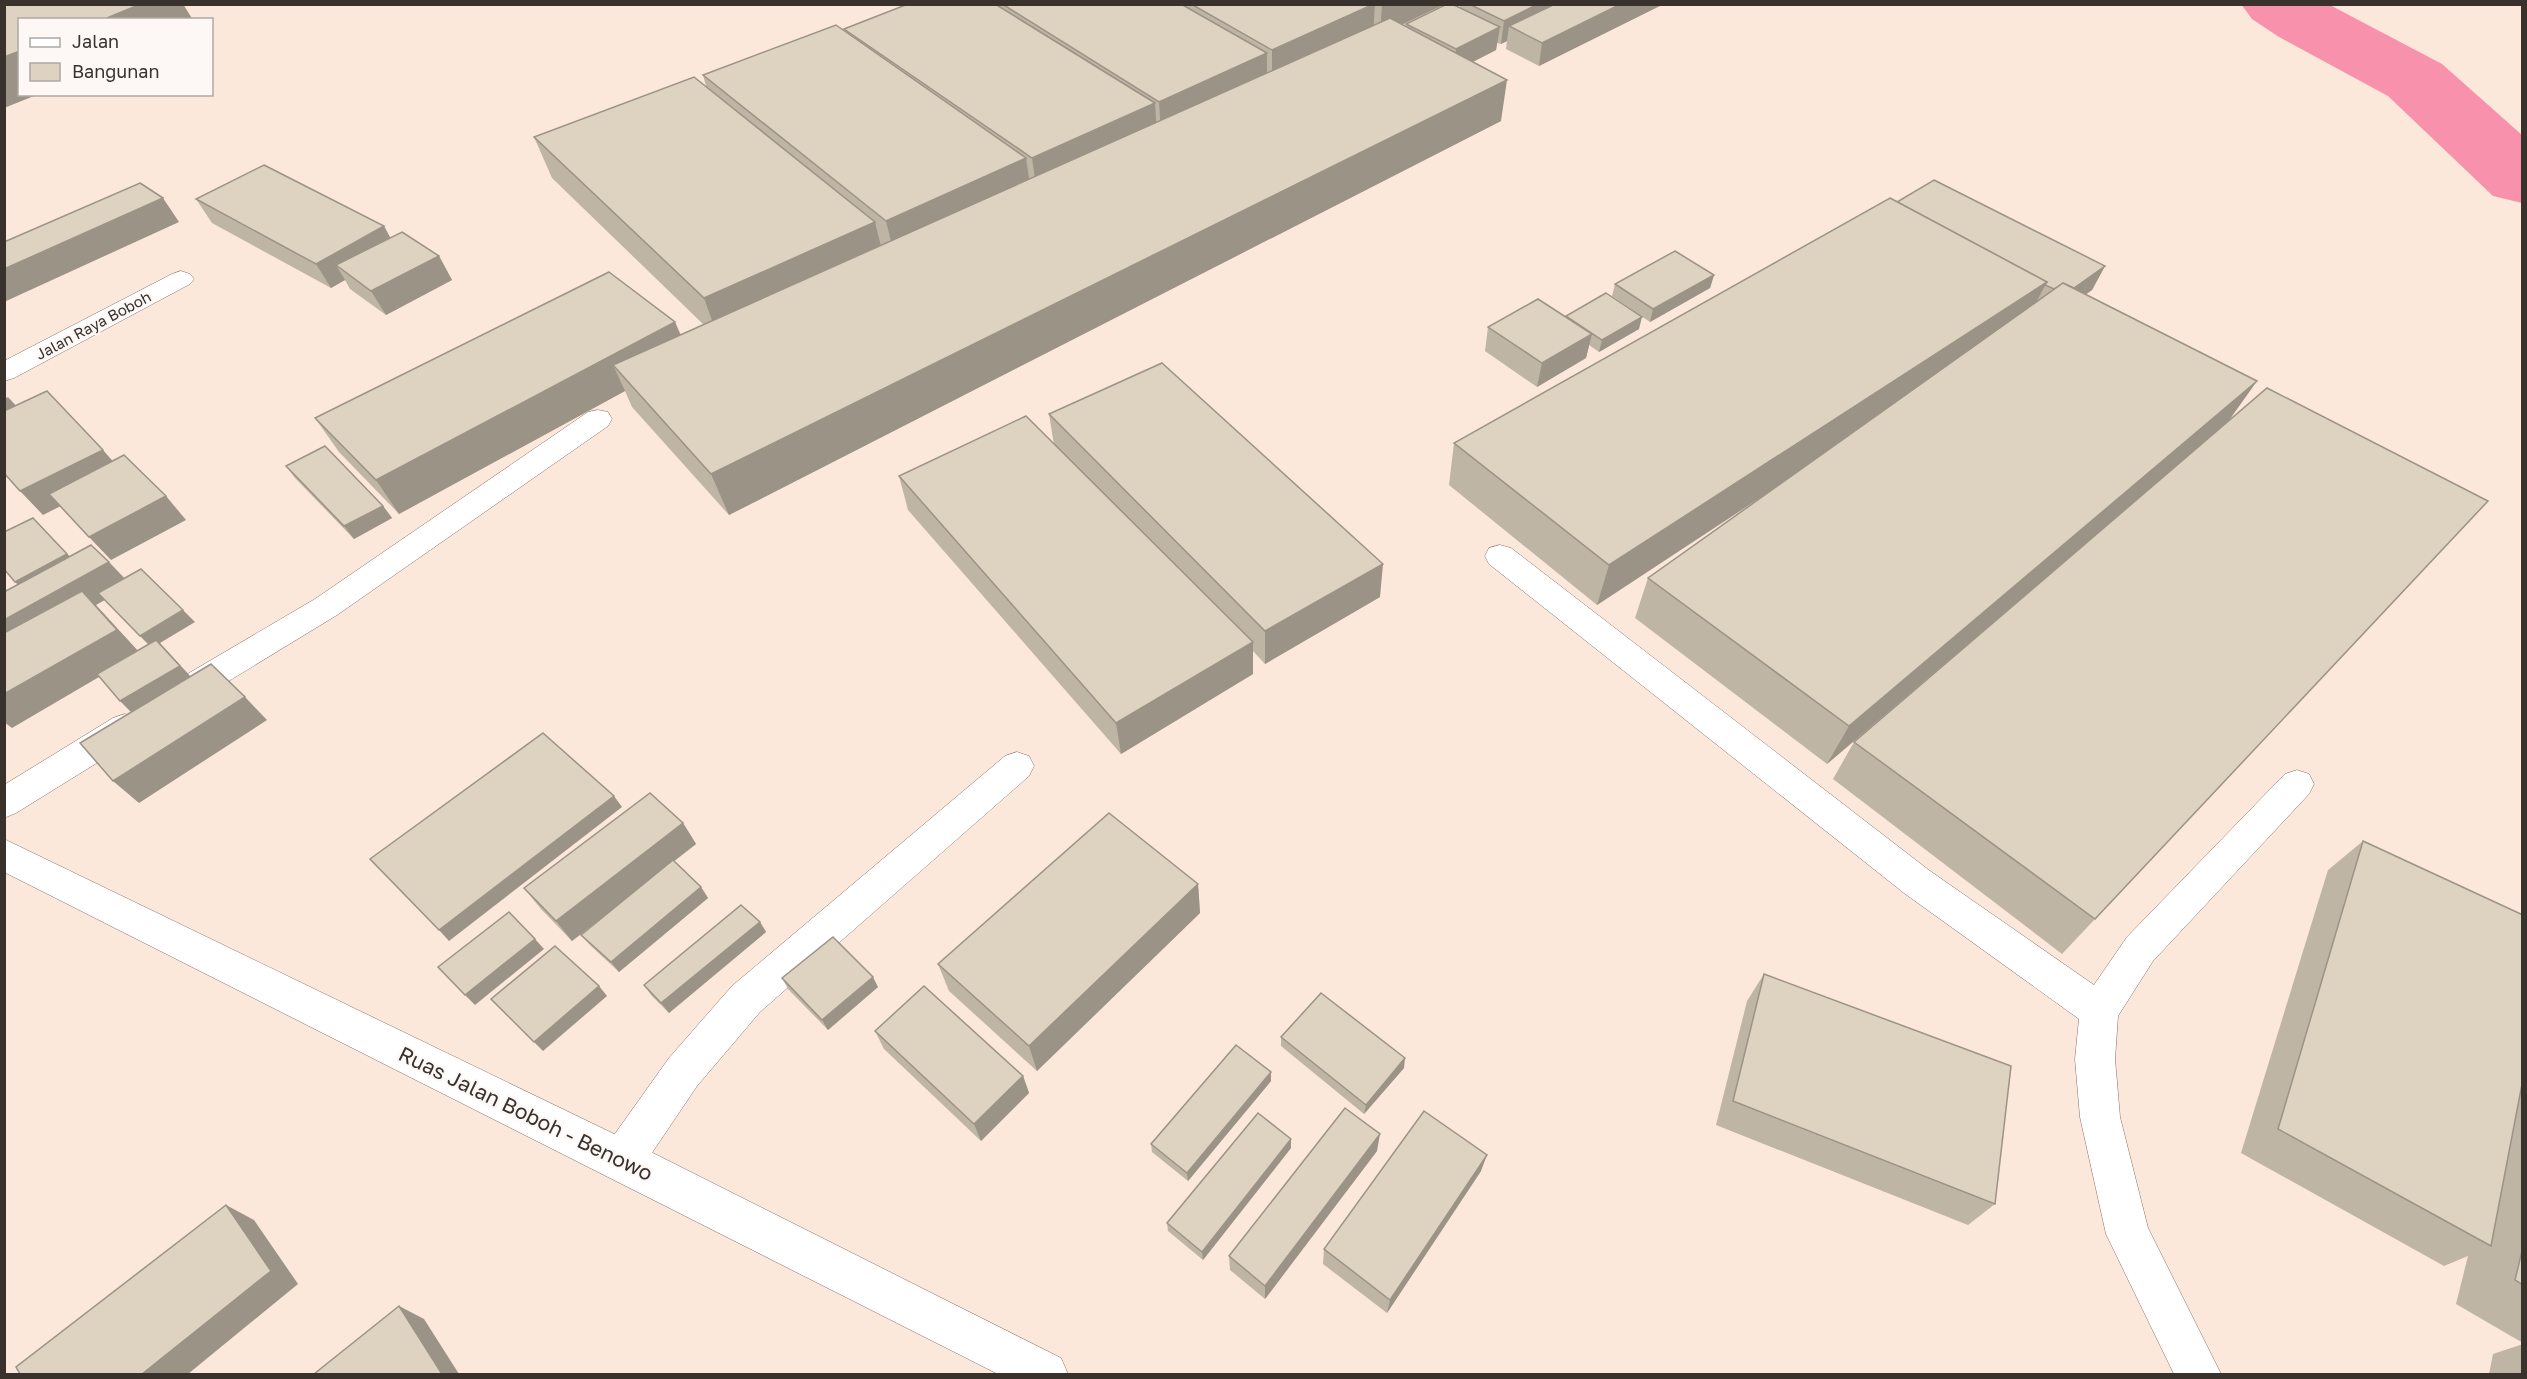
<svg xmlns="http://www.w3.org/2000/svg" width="2527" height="1379" font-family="'Golos Text',sans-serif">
	<rect width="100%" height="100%" fill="#fce7db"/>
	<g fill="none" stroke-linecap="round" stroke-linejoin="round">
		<polygon fill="#f891ab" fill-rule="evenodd" points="2241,4 2328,4 2442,64 2522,135 2522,203 2493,196 2388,96 2279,37 2252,19"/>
		<defs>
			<g id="minor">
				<polygon points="181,271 190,274 194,279 190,284 14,378 4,381 4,361 172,274"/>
				<polygon points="598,410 608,412 612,419 608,426 337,615 191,704 179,708 167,704 162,695 167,686 315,599 588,412"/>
				<polygon points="1500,545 1511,548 1930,871 2094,985 2127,937 2285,774 2297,770 2309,774 2314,784 2309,794 2153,961 2118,1016 2115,1059 2120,1117 2148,1228 2221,1374 2174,1374 2106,1234 2080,1117 2075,1059 2079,1019 1904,893 1489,564 1485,556 1489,548"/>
				<polygon points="125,714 137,718 142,728 137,738 16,813 4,818 4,785 113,718"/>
				<polygon points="1017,752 1029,756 1034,766 1029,776 760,1012 697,1086 637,1175 622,1181 607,1175 601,1160 607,1145 669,1058 732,986 1005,756"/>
			</g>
			<polygon id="major" points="4,839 637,1145 1061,1358 1068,1374 998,1374 4,872"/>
		</defs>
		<use href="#minor" stroke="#867368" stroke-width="1"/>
		<use href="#major" stroke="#867368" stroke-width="1"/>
		<use href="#minor" fill="#fff" fill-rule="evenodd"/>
		<use href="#major" fill="#fff" fill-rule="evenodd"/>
	</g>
	<g fill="#bfb5a5">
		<polygon points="908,4 1445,4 1402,25 1406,27 1406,24 1460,8 1460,4 1662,4 1539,66 1506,49 1507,41 1501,44 1497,43 1496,50 1473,62 1501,121 729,515 632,407 625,391 399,514 339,452 315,418 675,322 681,335 704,325 552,178 534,137 706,86 703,75 845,31 844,29"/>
		<polygon points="196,199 384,226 390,238 439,256 452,280 386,315 350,289 345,280 331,288 212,223"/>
		<polygon points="1897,202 2105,266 2092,290 2086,294 2257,381 2227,423 1827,764 1635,618 1648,578 1771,491 1597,605 1449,485 1454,443"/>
		<polygon points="1714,275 1710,288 1650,322 1612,296 1615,284"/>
		<polygon points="1566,316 1639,329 1599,352 1589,345 1586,358 1537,387 1485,351 1488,327 1566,317"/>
		<polygon points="1049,414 1380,597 1265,664 1253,651 1253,674 1121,754 908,510 899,476 1054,445"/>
		<polygon points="286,466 383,506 392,518 354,539 295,478"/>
		<polygon points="1854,742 2095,919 2062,954 1833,779"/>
		<polygon points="683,823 696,844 674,861 701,887 708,898 619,972 590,945 581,935 605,915 572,941 541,909 524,888"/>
		<polygon points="2363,841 2523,915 2523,1343 2456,1304 2468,1256 2444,1266 2241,1153 2328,870"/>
		<polygon points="1198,884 1200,913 1037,1071 949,991 938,964"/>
		<polygon points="760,922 766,932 669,1013 651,995 644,985"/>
		<polygon points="1764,974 1995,1204 1968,1225 1716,1125 1747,1001"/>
		<polygon points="782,978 878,987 828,1030 788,989"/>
		<polygon points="875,1031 1023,1076 1029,1093 981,1141 884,1049"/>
		<polygon points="1281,1037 1404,1068 1364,1114 1281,1046"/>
		<polygon points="1271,1081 1188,1181 1152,1152 1151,1144"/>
		<polygon points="1291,1139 1291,1148 1203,1260 1168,1231 1167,1223"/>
		<polygon points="1377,1151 1265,1299 1230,1270 1229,1256"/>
		<polygon points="1481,1171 1387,1313 1323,1264 1324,1249"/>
		<polygon points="2523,1344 2523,1374 2489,1374 2493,1354"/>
	</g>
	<g fill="#9b9386">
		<polygon points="141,4 183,4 193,20 102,20"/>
		<polygon points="1375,4 1373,37 1272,83 1272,50"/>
		<polygon points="1382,4 1445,4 1380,35"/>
		<polygon points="1538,4 1580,4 1509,26 1507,41 1501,44 1504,21"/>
		<polygon points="1621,4 1662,5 1539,66 1542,43"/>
		<polygon points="1500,27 1496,50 1453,72 1456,49"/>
		<polygon points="20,51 20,94 39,94 4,108 4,57"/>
		<polygon points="1267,53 1267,85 1161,135 1159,102"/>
		<polygon points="1507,80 1501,121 729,515 711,474"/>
		<polygon points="1155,103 1157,136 1037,192 1032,158"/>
		<polygon points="1026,158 1032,198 896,262 886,221"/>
		<polygon points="163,198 179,222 4,302 4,269"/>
		<polygon points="875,222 885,263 719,340 704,298"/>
		<polygon points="384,226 397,250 336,265 345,280 331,288 316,264"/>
		<polygon points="439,256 452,280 386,315 371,291"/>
		<polygon points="2105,266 2092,290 2052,319 2065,295"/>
		<polygon points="1714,275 1710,288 1650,322 1653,309"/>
		<polygon points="2047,282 2025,323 1597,605 1609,565"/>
		<polygon points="1642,317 1639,329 1599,352 1602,340"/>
		<polygon points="675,322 689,356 613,365 625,391 399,514 376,480"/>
		<polygon points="1592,334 1586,358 1537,387 1542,363"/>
		<polygon points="2257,381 2227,423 1827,764 1849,726"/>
		<polygon points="8,397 30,421 4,434 4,399"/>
		<polygon points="103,450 124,474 43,515 20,491"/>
		<polygon points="166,496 186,520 111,560 89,537"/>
		<polygon points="383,506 392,518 354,539 344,526"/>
		<polygon points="33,518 79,566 28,594 15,582"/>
		<polygon points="109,562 131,585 96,605 140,653 12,728 4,722 4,620"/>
		<polygon points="1383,564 1380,597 1265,664 1265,631"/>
		<polygon points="183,610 195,622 160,643 192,678 132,713 120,701 152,648 140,636"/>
		<polygon points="1253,642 1253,674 1121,754 1116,723"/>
		<polygon points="245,697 267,720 139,803 113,781"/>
		<polygon points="614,796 622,807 449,941 439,930"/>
		<polygon points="683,823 696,844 572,941 556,921"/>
		<polygon points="1198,884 1200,913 1037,1071 1029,1046"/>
		<polygon points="701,887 708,898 619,972 611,962"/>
		<polygon points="760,922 766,932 669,1013 661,1003"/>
		<polygon points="535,939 544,949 475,1005 465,995"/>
		<polygon points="873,977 878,987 828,1030 822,1020"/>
		<polygon points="599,986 607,996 543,1051 534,1042"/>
		<polygon points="1405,1058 1404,1068 1364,1114 1366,1105"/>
		<polygon points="1271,1072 1271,1081 1188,1181 1187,1173"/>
		<polygon points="1023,1076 1029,1093 981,1141 974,1124"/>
		<polygon points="1380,1134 1377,1151 1265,1299 1265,1286"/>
		<polygon points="1291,1139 1291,1148 1203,1260 1202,1252"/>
		<polygon points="1487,1155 1481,1171 1387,1313 1390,1300"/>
		<polygon points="226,1205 254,1220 298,1284 188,1374 142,1374"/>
		<polygon points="399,1306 424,1319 459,1374 442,1374"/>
	</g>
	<g fill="#ded2c0" stroke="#9b9386" stroke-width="1.5">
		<polygon points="4,4 141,4 102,20 20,20 20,51 4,57"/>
		<polygon points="908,4 995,4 1155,103 1032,158 844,29"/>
		<polygon points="1002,4 1181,4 1267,53 1159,102"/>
		<polygon points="1191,4 1374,4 1272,50"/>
		<polygon points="1447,4 1452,4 1500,27 1456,49 1406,24"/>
		<polygon points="1469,4 1538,4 1504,21"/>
		<polygon points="1555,4 1621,4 1542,43 1509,26"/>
		<polygon points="1390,18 1507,80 711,474 613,365"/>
		<polygon points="836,25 1026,158 886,221 703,75"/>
		<polygon points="694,77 875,222 704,298 534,137"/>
		<polygon points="264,165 384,226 316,264 196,199"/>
		<polygon points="1934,180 2105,266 2074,288 2063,283 2054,289 2045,285 2047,282 1897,202"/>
		<polygon points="140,183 163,198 4,269 4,242"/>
		<polygon points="1890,198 2047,282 1609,565 1454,443"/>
		<polygon points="402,232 439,256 371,291 336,265"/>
		<polygon points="1675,251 1714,275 1653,309 1615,284"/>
		<polygon points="609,272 675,322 376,480 315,418"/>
		<polygon points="2063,283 2257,381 1849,726 1648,578"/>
		<polygon points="1606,293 1642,317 1602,340 1566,316"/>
		<polygon points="1538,299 1592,334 1542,363 1488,327"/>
		<polygon points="1162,363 1383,564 1265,631 1049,414"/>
		<polygon points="2267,388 2488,501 2095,919 1854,742"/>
		<polygon points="47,391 103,450 20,491 4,473 4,411"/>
		<polygon points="1026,416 1253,642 1116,723 899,476"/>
		<polygon points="325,446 383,506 344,526 286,466"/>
		<polygon points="124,455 166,496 89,537 49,494"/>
		<polygon points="33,518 67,554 15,582 4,569 4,532"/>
		<polygon points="91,545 109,562 4,620 4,592"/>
		<polygon points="141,569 183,610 140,636 98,593"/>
		<polygon points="82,591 117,630 4,694 4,633"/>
		<polygon points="156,640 180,666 120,701 97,674"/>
		<polygon points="211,664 245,697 113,781 80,743"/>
		<polygon points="543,733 614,796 439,930 370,859"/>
		<polygon points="650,793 683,823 556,921 524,888"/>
		<polygon points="1109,813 1198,884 1029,1046 938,964"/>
		<polygon points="2363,841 2523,915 2523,1079 2491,1246 2278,1129"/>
		<polygon points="673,860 701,887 611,962 581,935"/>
		<polygon points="741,905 760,922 661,1003 644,985"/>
		<polygon points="509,912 535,939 465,995 438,967"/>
		<polygon points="833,937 873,977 822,1020 782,978"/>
		<polygon points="555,946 599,986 534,1042 491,999"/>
		<polygon points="1764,974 2011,1066 1995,1204 1733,1101"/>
		<polygon points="924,986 1023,1076 974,1124 875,1031"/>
		<polygon points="1321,993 1405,1058 1366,1105 1281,1037"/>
		<polygon points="1236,1045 1271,1072 1187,1173 1151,1144"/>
		<polygon points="1345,1108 1380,1134 1265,1286 1229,1256"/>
		<polygon points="1424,1111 1487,1155 1390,1300 1324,1249"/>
		<polygon points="1258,1113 1291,1139 1202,1252 1167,1223"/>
		<polygon points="226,1205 271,1271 142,1374 20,1374 16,1367"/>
		<polygon points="2523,1247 2523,1285 2515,1280"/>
		<polygon points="399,1306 442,1374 314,1374"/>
	</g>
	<g text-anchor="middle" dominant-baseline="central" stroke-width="4.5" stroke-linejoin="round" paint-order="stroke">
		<g font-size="15" fill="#39312c" stroke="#fdf8f6">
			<text transform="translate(93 325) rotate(-28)">Jalan Raya Boboh</text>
		</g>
		<g font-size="21" fill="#39312c" stroke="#fdf8f6">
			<text transform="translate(526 1113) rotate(26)">Ruas Jalan Boboh - Benowo</text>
		</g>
	</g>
	<rect width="2527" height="1379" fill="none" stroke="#39312c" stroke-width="12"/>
	<rect x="18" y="18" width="195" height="78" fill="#fdf8f6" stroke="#afa8a5" stroke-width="1.5"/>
	<rect x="30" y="38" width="30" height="9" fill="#ffffff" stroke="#afa8a5" stroke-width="1.5"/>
	<text x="72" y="48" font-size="18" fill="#39312c">Jalan</text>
	<rect x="30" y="63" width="30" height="18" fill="#ded2c0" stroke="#afa8a5" stroke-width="1.5"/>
	<text x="72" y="78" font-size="18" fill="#39312c">Bangunan</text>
</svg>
